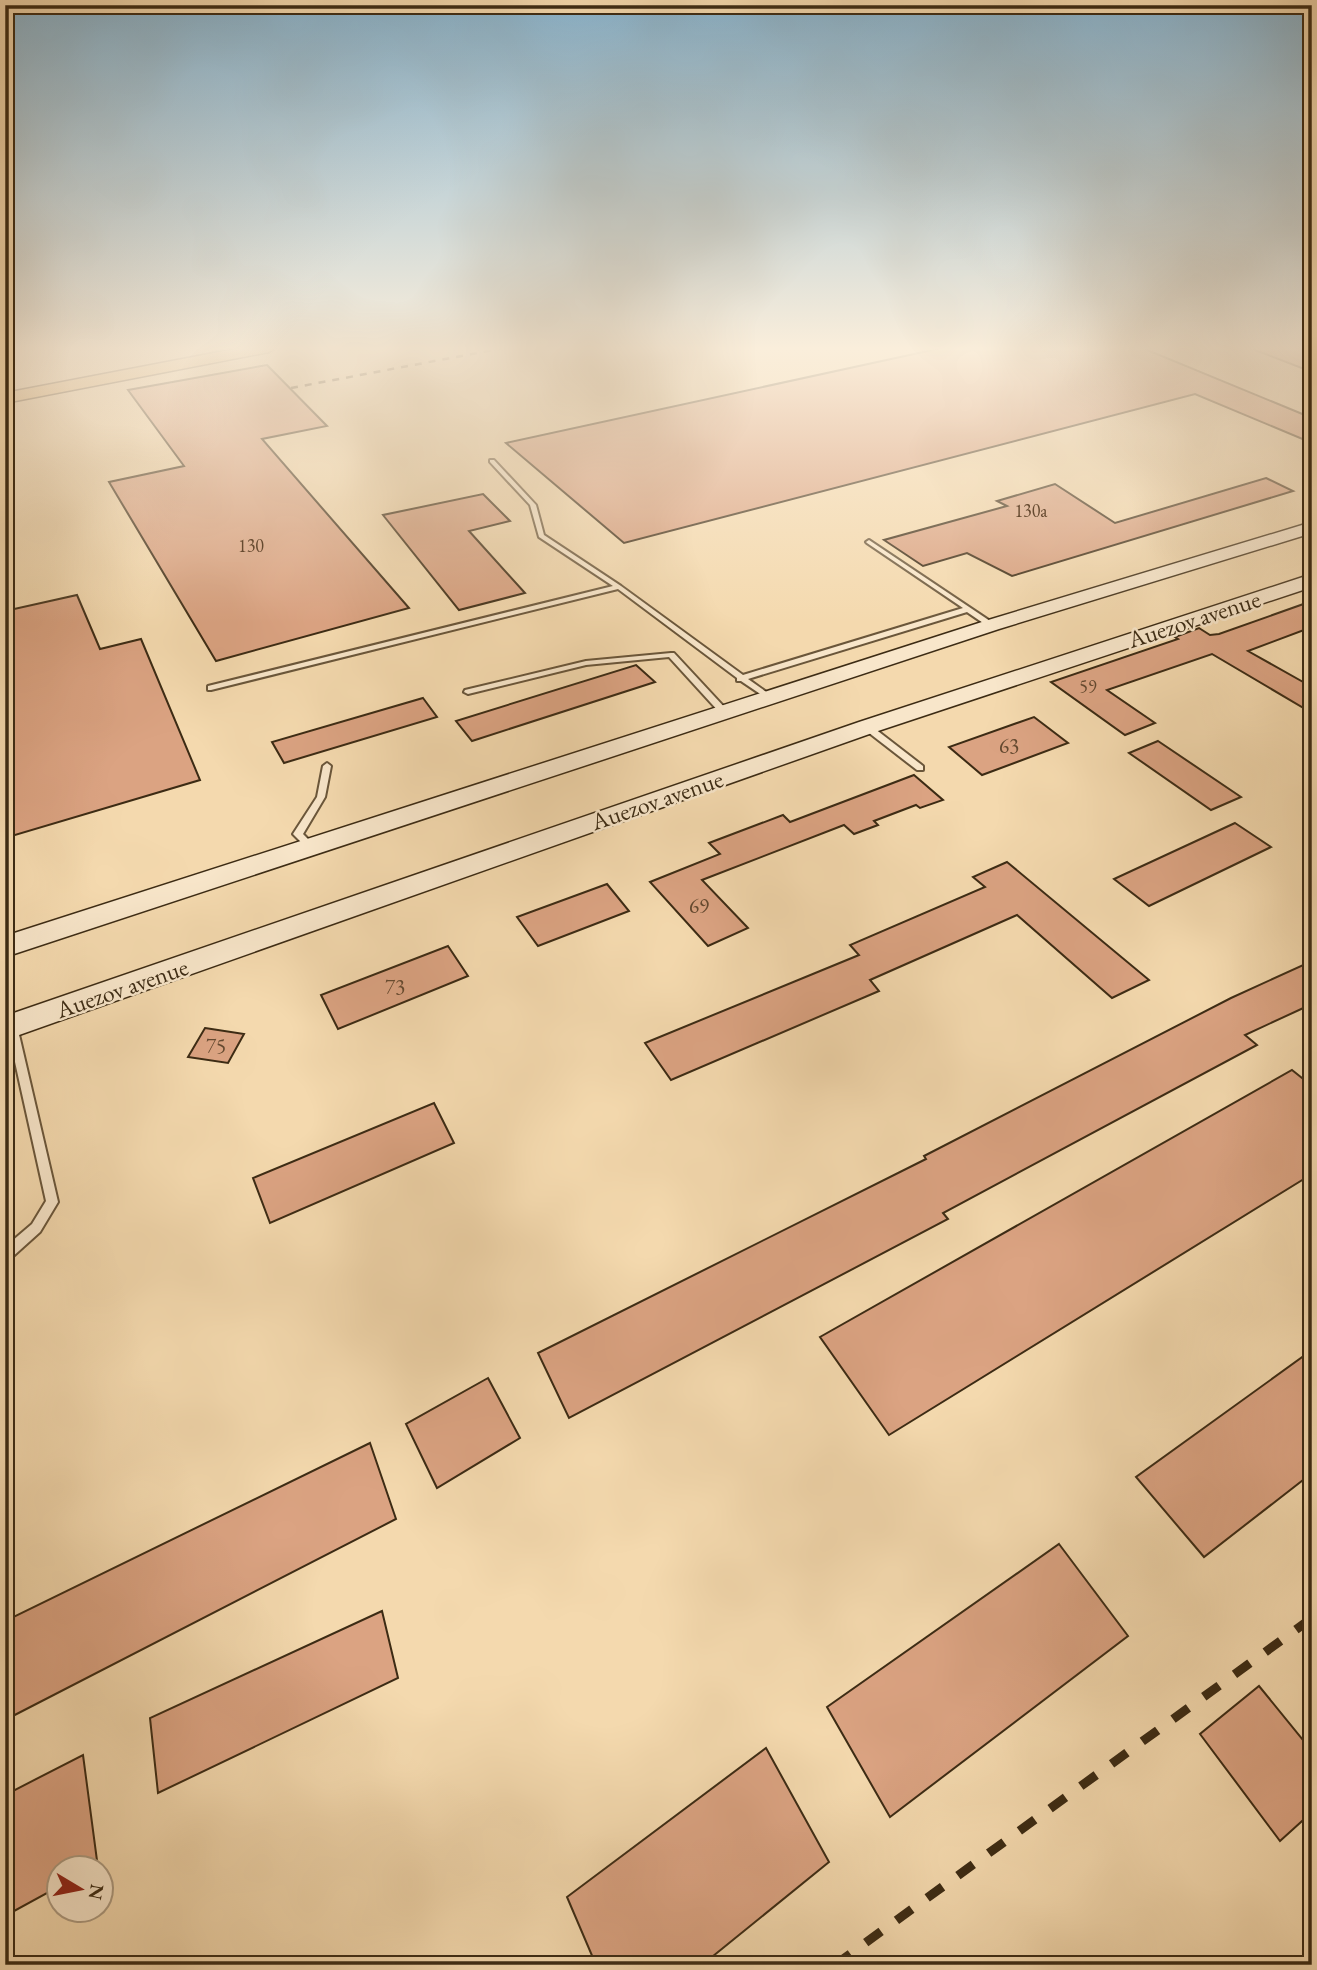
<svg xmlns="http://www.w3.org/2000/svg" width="1317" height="1970" font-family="'EB Garamond',serif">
	<rect width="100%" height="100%" fill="#f4d9ae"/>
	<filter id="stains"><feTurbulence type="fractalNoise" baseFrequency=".00286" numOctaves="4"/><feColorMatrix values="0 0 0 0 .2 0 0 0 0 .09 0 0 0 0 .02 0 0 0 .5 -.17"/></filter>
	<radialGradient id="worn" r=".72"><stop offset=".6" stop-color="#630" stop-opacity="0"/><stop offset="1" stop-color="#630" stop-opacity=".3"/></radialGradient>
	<g fill="#dba382" stroke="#3c2b14" stroke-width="2">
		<polygon points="946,347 1140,347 1312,418 1312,443 1195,394 624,543 506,443"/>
		<polygon points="1251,347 1312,347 1312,372 1250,348"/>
		<polygon points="267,365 327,426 262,439 409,608 216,661 109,482 184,466 128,390"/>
		<polygon points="1266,478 1293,491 1012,576 967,553 923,566 884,540 1007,506 997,501 1055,484 1115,523"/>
		<polygon points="483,494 510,521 469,531 525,593 459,610 383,515"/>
		<polygon points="77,595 100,649 141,639 200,780 5,838 5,611"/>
		<polygon points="1312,601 1312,627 1248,651 1312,687 1312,713 1212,654 1107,690 1155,723 1125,735 1051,682 1178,639 1175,637 1199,628 1210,635 1219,634"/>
		<polygon points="636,665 655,682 472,741 456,721"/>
		<polygon points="423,698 437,717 284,763 272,742"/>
		<polygon points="1034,717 1068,743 982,775 949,747"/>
		<polygon points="1158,741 1241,797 1211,810 1129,753"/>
		<polygon points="914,775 943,800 920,808 916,805 874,821 878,825 854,834 844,825 702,880 748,928 708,946 650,882 720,854 709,843 783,815 790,822"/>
		<polygon points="1235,823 1271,847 1149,906 1114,879"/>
		<polygon points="1007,862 1149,980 1112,998 1017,915 870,980 879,991 671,1080 645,1043 859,955 850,945 985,887 973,877"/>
		<polygon points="607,884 629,911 538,946 517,917"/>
		<polygon points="448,946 468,976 338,1029 321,995"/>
		<polygon points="1312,961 1312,1004 1245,1035 1257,1045 943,1213 948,1219 569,1418 538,1353 926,1159 924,1156 1231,998"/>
		<polygon points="205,1028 244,1034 228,1063 188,1057"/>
		<polygon points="1292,1070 1312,1086 1312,1174 889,1435 820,1337"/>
		<polygon points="434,1103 454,1143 270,1223 253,1178"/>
		<polygon points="1312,1350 1312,1473 1204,1557 1136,1477"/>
		<polygon points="488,1378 520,1438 437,1488 406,1424"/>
		<polygon points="370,1443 396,1519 5,1720 5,1621"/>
		<polygon points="1059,1544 1128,1636 890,1817 827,1707"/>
		<polygon points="382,1611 398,1678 158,1793 150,1718"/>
		<polygon points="1259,1686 1312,1751 1312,1812 1280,1841 1200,1734"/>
		<polygon points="766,1748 829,1862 702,1965 596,1965 567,1897"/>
		<polygon points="83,1755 98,1868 60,1868 60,1886 5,1916 5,1795"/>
	</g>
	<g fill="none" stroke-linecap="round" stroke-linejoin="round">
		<defs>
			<g id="service">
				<polygon points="490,460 494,460 536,505 544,535 621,586 743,675 963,608 867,543 866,542 869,540 996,625 989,627 967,612 748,679 772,696 772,700 769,700 741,681 737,681 737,678 618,589 211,690 208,690 208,686 613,586 539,537 530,505 490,462"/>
				<polygon points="671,653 674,653 727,710 727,714 721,714 669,657 586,665 468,694 464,692 465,690 586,661"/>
				<polygon points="864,725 870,725 923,766 923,770 917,770 864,729"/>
				<polygon points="327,763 331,766 325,797 303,834 316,847 311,850 308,849 293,834 317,797 323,766"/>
				<polygon points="12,1022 16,1023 17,1026 58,1202 40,1232 10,1259 5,1261 5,1247 32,1224 46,1201 7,1026 8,1023"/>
			</g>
			<g id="secondary">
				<polygon points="1312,522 1312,533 999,629 5,957 5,936 985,621"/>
				<polygon points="1312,574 1312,587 875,732 5,1040 5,1016 859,722"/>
			</g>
			<polygon id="trunk" points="245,347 277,347 269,352 5,403 5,393"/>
		</defs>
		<use href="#service" stroke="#6a563a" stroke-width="4"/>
		<use href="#secondary" stroke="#3c2b14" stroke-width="3"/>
		<use href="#trunk" stroke="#3c2b14" stroke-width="3"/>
		<use href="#service" fill="#f8e6ca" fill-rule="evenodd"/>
		<use href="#secondary" fill="#f8e6ca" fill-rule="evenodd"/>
		<use href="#trunk" fill="#eabc77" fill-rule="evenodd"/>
		<polyline stroke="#3c2b14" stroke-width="2.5" stroke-dasharray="7 7" stroke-linecap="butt" points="291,388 509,347"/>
		<polyline stroke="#3c2b14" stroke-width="9" stroke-dasharray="19 19" stroke-linecap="butt" points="835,1965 1312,1618"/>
	</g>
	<linearGradient id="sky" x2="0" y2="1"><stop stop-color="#89b6d2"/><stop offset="0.56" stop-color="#faeedb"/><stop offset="1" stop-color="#faeedb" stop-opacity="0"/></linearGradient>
	<rect width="1317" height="623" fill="url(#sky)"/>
	<g text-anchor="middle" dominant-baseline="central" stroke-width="5" stroke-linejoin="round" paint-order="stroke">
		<g font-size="18" fill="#644930">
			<text x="1031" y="510">130а</text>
			<text x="251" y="545">130</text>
			<text x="1088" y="686">59</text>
		</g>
		<g font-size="21" fill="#644930">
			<text x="1009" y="745">63</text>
			<text x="699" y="905">69</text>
			<text x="395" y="986">73</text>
			<text x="216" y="1045">75</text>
		</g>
		<g font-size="24" fill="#3c2b14" stroke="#f8e6ca">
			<text transform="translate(1194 619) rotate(-18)">Auezov avenue</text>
			<text transform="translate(657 800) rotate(-19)">Auezov avenue</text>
			<text transform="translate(122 988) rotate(-19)">Auezov avenue</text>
		</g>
	</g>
	<rect width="1317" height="1970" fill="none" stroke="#f4d9ae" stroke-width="28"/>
	<rect x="7" y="7" width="1303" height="1956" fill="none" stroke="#3c2b14" stroke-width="3.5"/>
	<rect x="14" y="14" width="1289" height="1942" fill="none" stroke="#3c2b14" stroke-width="2"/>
	<g transform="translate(80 1889) rotate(100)"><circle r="33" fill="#f8e6ca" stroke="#ad9b81" stroke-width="2"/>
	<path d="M0-5L12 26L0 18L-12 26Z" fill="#8f2418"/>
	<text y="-10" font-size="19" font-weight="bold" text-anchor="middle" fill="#3c2b14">N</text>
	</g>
	<rect width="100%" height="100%" filter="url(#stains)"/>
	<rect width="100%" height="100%" fill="url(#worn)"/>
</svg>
